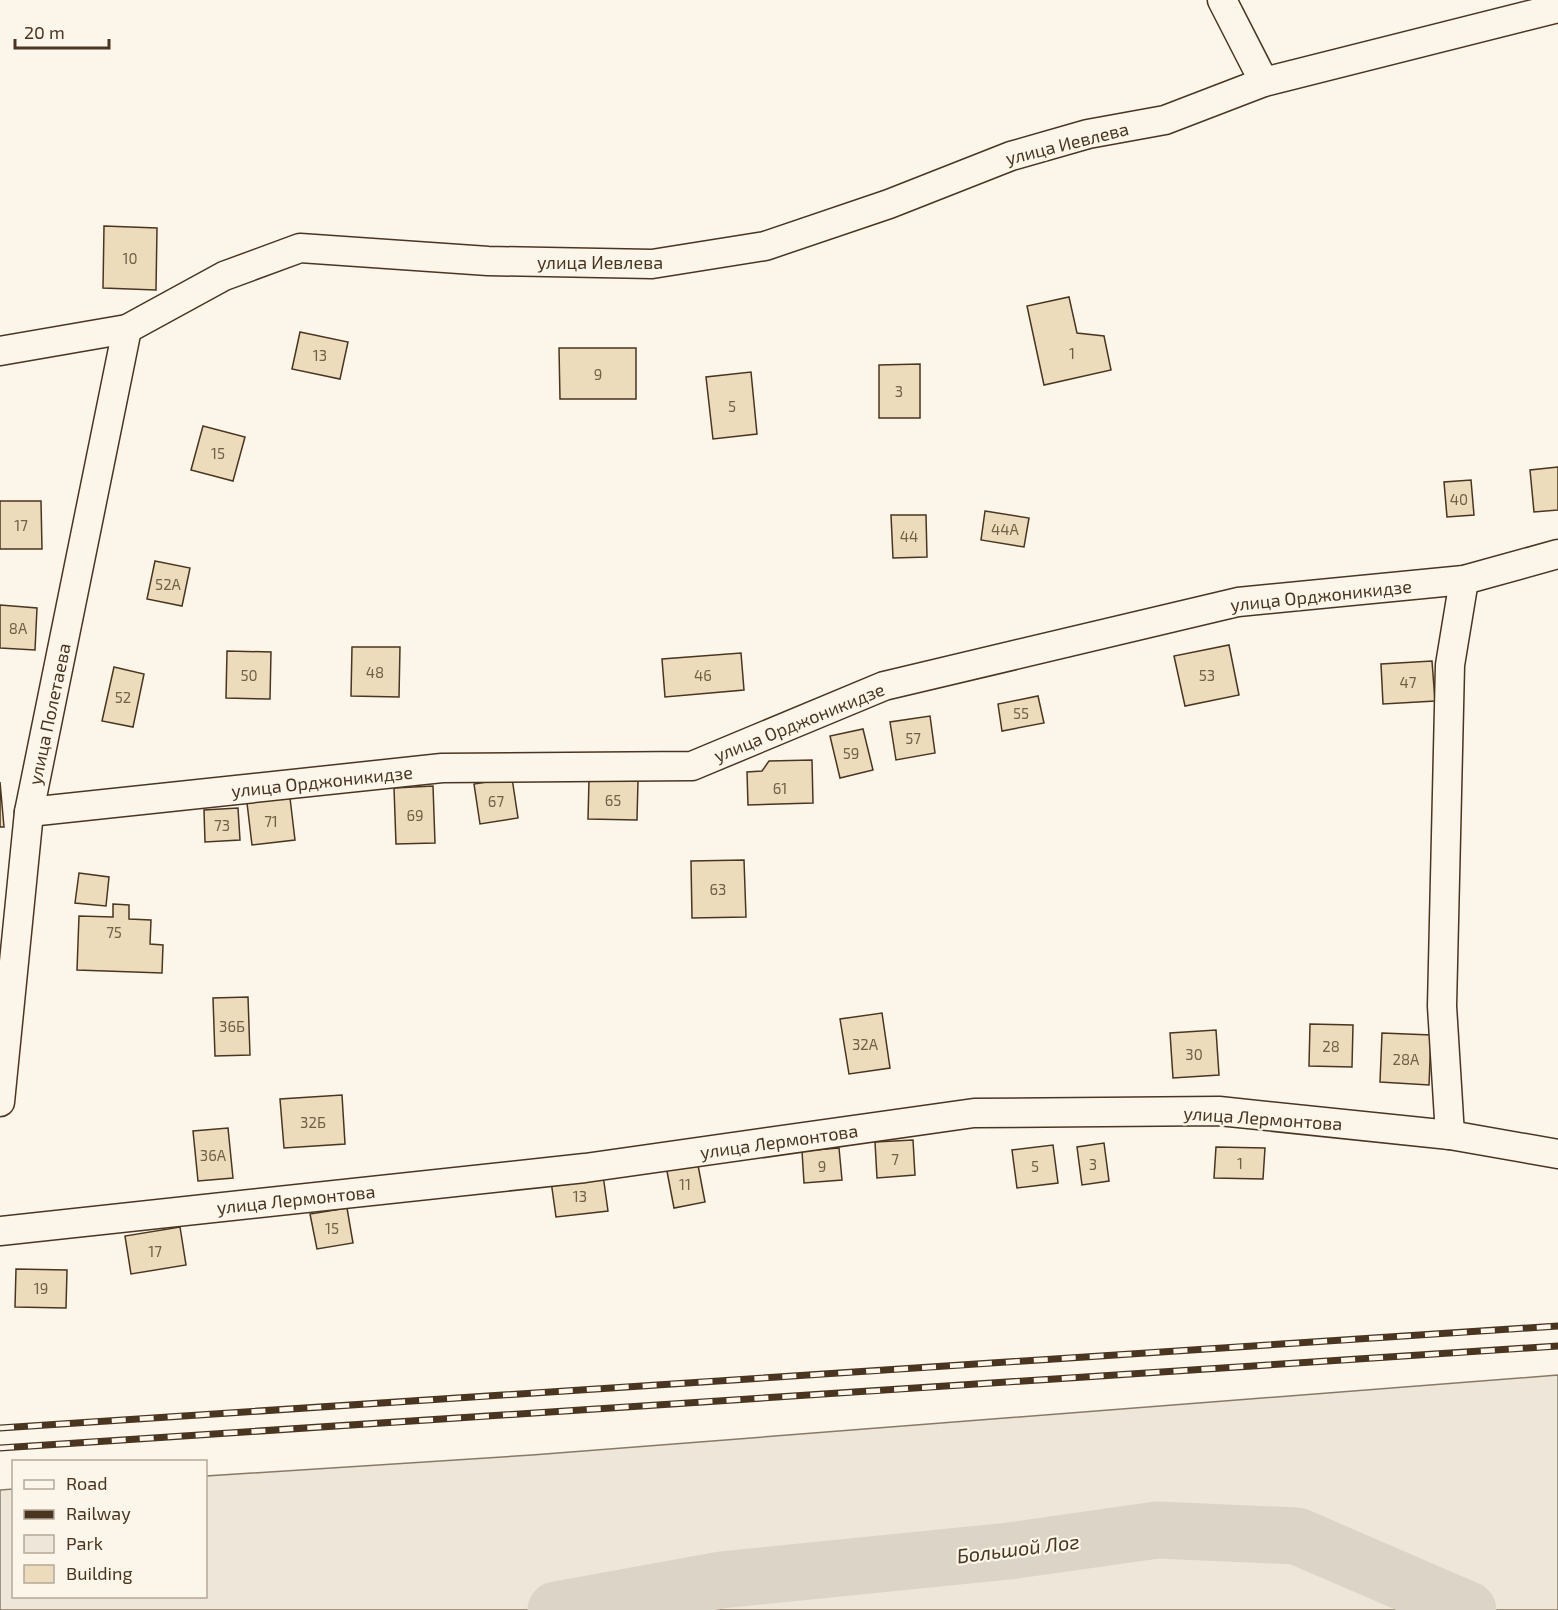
<svg xmlns="http://www.w3.org/2000/svg" width="1558" height="1610" font-family="'Exo 2',sans-serif">
	<rect width="100%" height="100%" fill="#fbf6e9"/>
	<polygon fill="#ede6d9" stroke="#887966" stroke-width="1.5" points="1558,1375 1558,1610 0,1610 0,1490 13,1489 14,1596 206,1596 206,1476 532,1455"/>
	<g fill="none" stroke-linecap="round" stroke-linejoin="round">
		<polyline stroke="#dcd4c6" stroke-width="57" points="556,1610 721,1580 1009,1551 1157,1530 1297,1536 1468,1610"/>
	</g>
	<g fill="#ecdcbc" stroke="#4a3520" stroke-width="1.5">
		<polygon points="104,226 157,228 156,290 103,288"/>
		<polygon points="1069,297 1077,333 1104,336 1111,370 1044,385 1027,306"/>
		<polygon points="300,332 348,342 340,379 292,369"/>
		<polygon points="559,348 636,348 636,399 560,399"/>
		<polygon points="920,364 920,418 879,418 879,365"/>
		<polygon points="751,372 757,434 713,439 706,377"/>
		<polygon points="203,426 245,437 233,481 191,470"/>
		<polygon points="1558,467 1558,510 1534,512 1530,470"/>
		<polygon points="1471,480 1474,515 1447,517 1444,482"/>
		<polygon points="0,501 41,501 42,549 0,549"/>
		<polygon points="985,511 1029,518 1024,547 981,540"/>
		<polygon points="891,515 926,515 927,557 893,558"/>
		<polygon points="155,561 190,568 182,606 147,599"/>
		<polygon points="0,605 37,608 35,650 0,648"/>
		<polygon points="1229,645 1239,695 1185,706 1174,656"/>
		<polygon points="352,647 400,647 399,697 351,696"/>
		<polygon points="227,651 271,652 270,699 226,698"/>
		<polygon points="741,653 744,690 665,697 662,659"/>
		<polygon points="1432,661 1435,701 1383,704 1381,664"/>
		<polygon points="114,667 144,674 133,727 102,721"/>
		<polygon points="1038,696 1044,723 1002,731 998,704"/>
		<polygon points="930,716 935,753 896,760 890,722"/>
		<polygon points="863,729 873,770 840,778 830,736"/>
		<polygon points="812,760 813,803 748,805 747,772 762,771 769,761"/>
		<polygon points="512,778 518,818 480,824 474,784"/>
		<polygon points="589,780 638,781 637,820 588,819"/>
		<polygon points="0,782 4,827 0,827"/>
		<polygon points="433,786 435,843 396,844 394,788"/>
		<polygon points="290,798 295,840 252,845 247,803"/>
		<polygon points="238,808 240,840 205,842 204,810"/>
		<polygon points="744,860 746,917 692,918 691,861"/>
		<polygon points="79,873 109,877 106,906 75,903"/>
		<polygon points="113,904 129,905 129,919 151,920 150,944 163,945 162,973 77,970 79,916 113,917"/>
		<polygon points="248,997 250,1055 215,1056 213,998"/>
		<polygon points="882,1013 890,1068 849,1074 840,1019"/>
		<polygon points="1310,1024 1353,1025 1352,1067 1309,1066"/>
		<polygon points="1216,1030 1219,1075 1173,1078 1170,1033"/>
		<polygon points="1382,1033 1431,1035 1429,1085 1380,1082"/>
		<polygon points="342,1095 345,1144 284,1148 280,1099"/>
		<polygon points="228,1128 233,1178 198,1181 193,1131"/>
		<polygon points="913,1140 915,1175 877,1178 875,1142"/>
		<polygon points="1104,1143 1109,1181 1082,1185 1077,1147"/>
		<polygon points="1053,1145 1058,1183 1017,1188 1012,1150"/>
		<polygon points="1216,1147 1265,1148 1263,1179 1214,1178"/>
		<polygon points="839,1148 842,1180 804,1183 802,1151"/>
		<polygon points="697,1160 705,1202 674,1208 666,1166"/>
		<polygon points="603,1175 608,1211 556,1217 551,1181"/>
		<polygon points="347,1208 353,1243 317,1249 310,1214"/>
		<polygon points="180,1227 186,1265 131,1274 125,1236"/>
		<polygon points="16,1269 67,1270 66,1308 15,1307"/>
	</g>
	<g fill="none" stroke-linecap="round" stroke-linejoin="round">
		<defs>
			<g id="minor">
				<polyline points="1222,0 1264,82"/>
				<polyline points="0,351 127,329 224,276 300,248 488,261 652,264 765,246 889,204 1011,156 1088,134 1165,120 1264,82 1558,8"/>
				<polyline points="29,812 442,768 692,766 884,686 1238,602 1464,580 1558,554"/>
				<polyline points="0,1102 29,812 127,329"/>
				<polyline points="1450,1135 1442,1006 1450,665 1464,580"/>
				<polyline points="0,1231 585,1168 974,1113 1219,1111 1450,1135 1558,1154"/>
			</g>
		</defs>
		<use href="#minor" stroke="#4a3520" stroke-width="31"/>
		<use href="#minor" stroke="#fbf6e9" stroke-width="28"/>
		<defs>
			<g id="rail">
				<polyline points="0,1428 1558,1326"/>
				<polyline points="0,1448 1558,1346"/>
			</g>
		</defs>
		<use href="#rail" stroke="#4a3520" stroke-width="7"/>
		<use href="#rail" stroke="#fbf6e9" stroke-width="4.5" stroke-dasharray="14" stroke-linecap="butt"/>
	</g>
	<g text-anchor="middle" dominant-baseline="central" stroke-width="4.5" stroke-linejoin="round" paint-order="stroke">
		<g font-size="15" fill="#725f47">
			<text x="130" y="258">10</text>
			<text x="1072" y="353">1</text>
			<text x="320" y="355">13</text>
			<text x="598" y="374">9</text>
			<text x="899" y="391">3</text>
			<text x="732" y="406">5</text>
			<text x="218" y="453">15</text>
			<text x="1459" y="499">40</text>
			<text x="21" y="525">17</text>
			<text x="1005" y="529">44А</text>
			<text x="909" y="536">44</text>
			<text x="168" y="584">52А</text>
			<text x="18" y="628">8А</text>
			<text x="375" y="672">48</text>
			<text x="249" y="675">50</text>
			<text x="703" y="675">46</text>
			<text x="1207" y="675">53</text>
			<text x="1408" y="682">47</text>
			<text x="123" y="697">52</text>
			<text x="1021" y="713">55</text>
			<text x="913" y="738">57</text>
			<text x="851" y="753">59</text>
			<text x="780" y="788">61</text>
			<text x="613" y="800">65</text>
			<text x="496" y="801">67</text>
			<text x="415" y="815">69</text>
			<text x="271" y="821">71</text>
			<text x="222" y="825">73</text>
			<text x="718" y="889">63</text>
			<text x="114" y="932">75</text>
			<text x="232" y="1026">36Б</text>
			<text x="865" y="1044">32А</text>
			<text x="1331" y="1046">28</text>
			<text x="1194" y="1054">30</text>
			<text x="1406" y="1059">28А</text>
			<text x="313" y="1122">32Б</text>
			<text x="213" y="1155">36А</text>
			<text x="895" y="1159">7</text>
			<text x="1240" y="1163">1</text>
			<text x="1093" y="1164">3</text>
			<text x="822" y="1166">9</text>
			<text x="1035" y="1166">5</text>
			<text x="685" y="1184">11</text>
			<text x="580" y="1196">13</text>
			<text x="332" y="1228">15</text>
			<text x="155" y="1251">17</text>
			<text x="41" y="1288">19</text>
		</g>
		<g font-size="18" fill="#4a3520" stroke="#fbf6e9">
			<text transform="translate(1067 143) rotate(-14)">улица Иевлева</text>
			<text x="600" y="262">улица Иевлева</text>
			<text transform="translate(1321 595) rotate(-6)">улица Орджоникидзе</text>
			<text transform="translate(49 714) rotate(-78)">улица Полетаева</text>
			<text transform="translate(799 722) rotate(-22)">улица Орджоникидзе</text>
			<text transform="translate(322 781) rotate(-6)">улица Орджоникидзе</text>
			<text transform="translate(1263 1118) rotate(4)">улица Лермонтова</text>
			<text transform="translate(779 1141) rotate(-8)">улица Лермонтова</text>
			<text transform="translate(296 1199) rotate(-6)">улица Лермонтова</text>
		</g>
		<g font-size="20" font-style="italic" fill="#4a3520" stroke="#fbf6e9">
			<text transform="translate(1018 1548) rotate(-7)">Большой Лог</text>
		</g>
	</g>
	<rect x="12" y="1460" width="195" height="138" fill="#fbf6e9" stroke="#b4a999" stroke-width="1.5"/>
	<rect x="24" y="1480" width="30" height="9" fill="#fbf6e9" stroke="#b4a999" stroke-width="1.5"/>
	<text x="66" y="1490" font-size="18" fill="#4a3520">Road</text>
	<rect x="24" y="1510" width="30" height="9" fill="#4a3520" stroke="#b4a999" stroke-width="1.5"/>
	<text x="66" y="1520" font-size="18" fill="#4a3520">Railway</text>
	<rect x="24" y="1535" width="30" height="18" fill="#ede6d9" stroke="#b4a999" stroke-width="1.5"/>
	<text x="66" y="1550" font-size="18" fill="#4a3520">Park</text>
	<rect x="24" y="1565" width="30" height="18" fill="#ecdcbc" stroke="#b4a999" stroke-width="1.5"/>
	<text x="66" y="1580" font-size="18" fill="#4a3520">Building</text>
	<path d="M15 39v9h94v-9" fill="none" stroke="#4a3520" stroke-width="3"/>
	<text x="24" y="39" font-size="18" fill="#4a3520" stroke="#fbf6e9" stroke-width="4.5" paint-order="stroke">20 m</text>
</svg>
